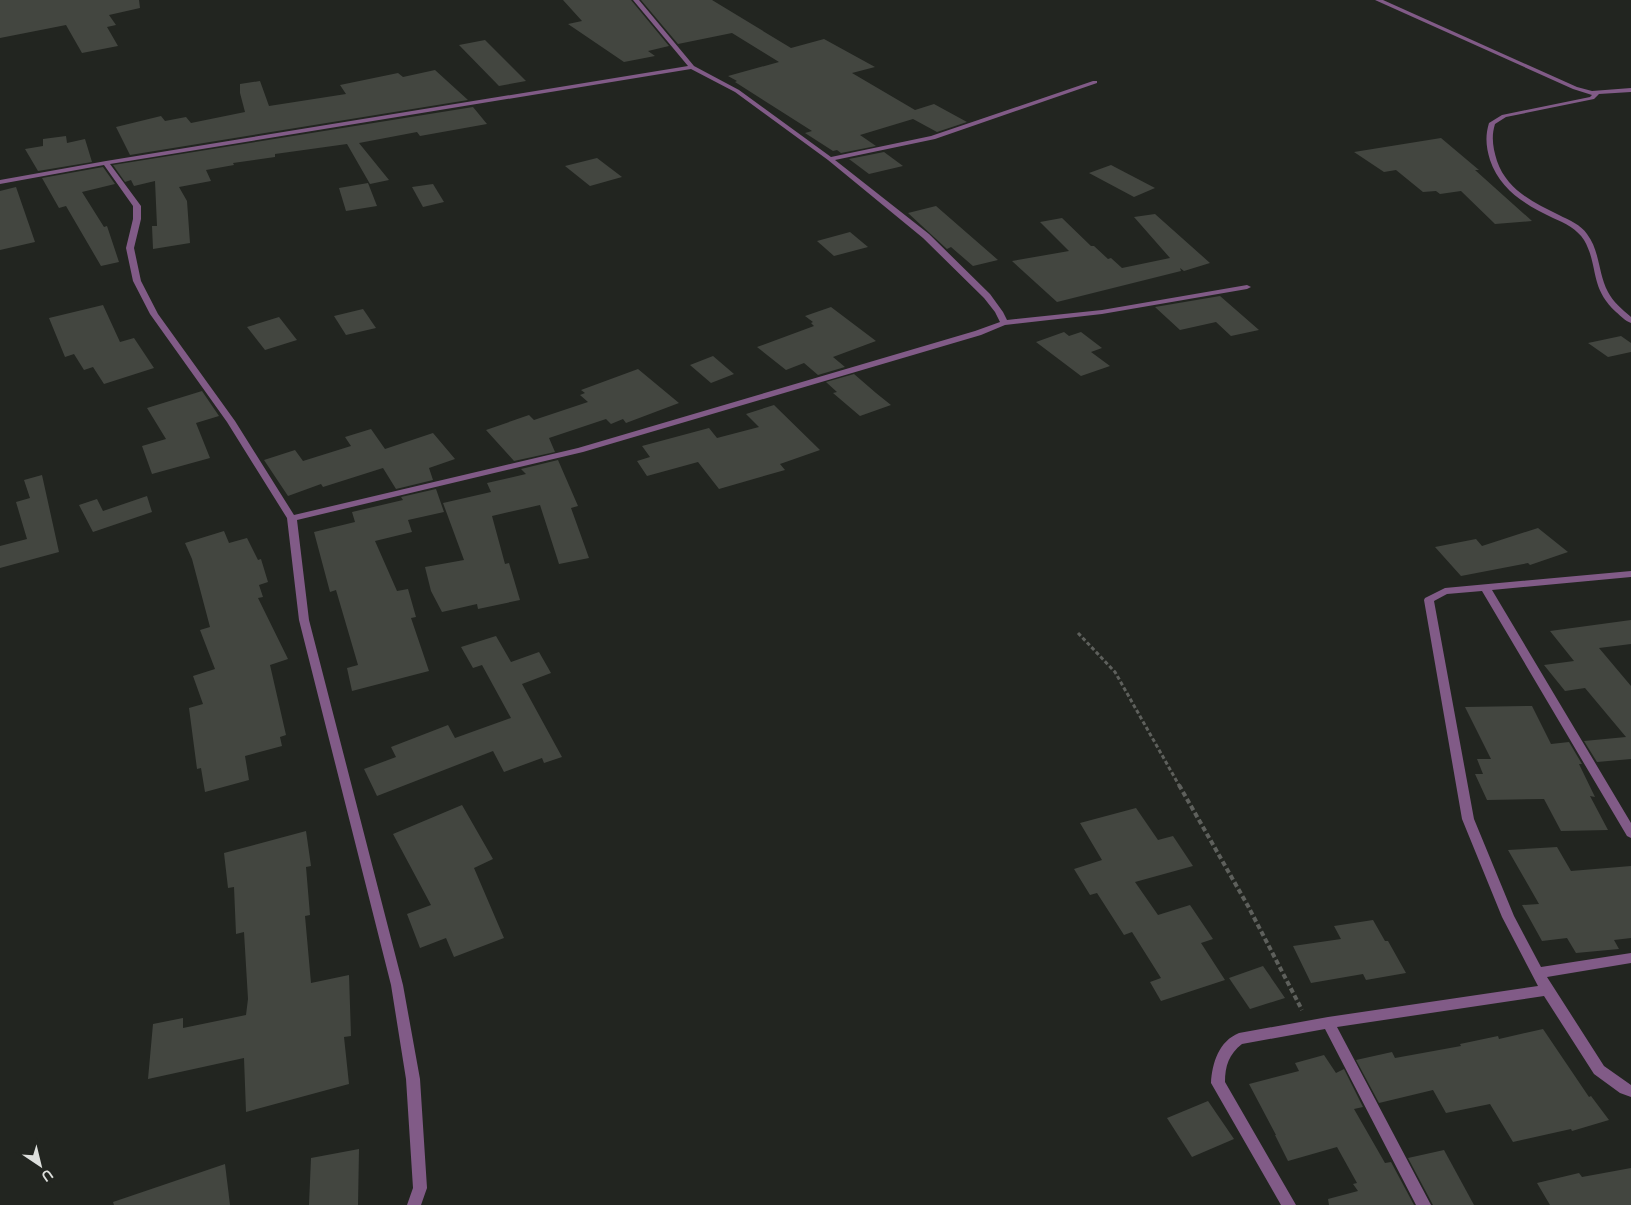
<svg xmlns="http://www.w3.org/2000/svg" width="1631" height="1205" font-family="Mulish,sans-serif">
	<rect width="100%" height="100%" fill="#222520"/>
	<g fill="#434640">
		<polygon points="0,0 139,0 140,8 109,15 116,25 107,27 118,46 82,53 66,25 0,38"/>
		<polygon points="563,0 631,0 669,46 648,51 655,56 624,62 568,24 582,21"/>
		<polygon points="641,0 712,0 791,48 824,39 875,67 852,73 915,110 934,104 967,122 937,132 913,119 860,135 876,146 841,153 837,150 833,151 805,133 812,131 735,82 737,81 728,76 779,62 732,33 678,44"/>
		<polygon points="485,40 526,81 499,86 459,45"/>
		<polygon points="435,70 468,100 130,155 116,127 161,116 165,121 186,117 191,123 245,112 240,93 240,84 260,81 269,106 346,94 340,85 398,73 403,77"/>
		<polygon points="473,107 487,124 420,136 417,132 359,143 389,180 370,184 347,144 275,154 275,157 233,163 234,165 206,170 211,181 179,187 187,201 190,243 153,249 152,226 157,226 155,181 134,186 131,180 125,182 113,165"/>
		<polygon points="66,136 67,143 85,139 92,162 38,171 25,149 43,146 43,139"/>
		<polygon points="1441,138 1479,170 1475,170 1532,221 1495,224 1461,191 1440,194 1436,191 1423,192 1396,170 1384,172 1354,152"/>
		<polygon points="884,152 903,166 869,174 849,159"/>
		<polygon points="597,158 622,177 590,186 565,166"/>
		<polygon points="1111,165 1155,188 1134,197 1089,173"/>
		<polygon points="103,167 115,184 82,192 104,227 107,226 119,262 101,266 66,206 59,208 42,178"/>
		<polygon points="368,183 377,206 346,211 339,188"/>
		<polygon points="433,184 444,202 423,207 412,187"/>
		<polygon points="16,187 35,242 0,250 0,191"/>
		<polygon points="936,206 998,260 973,266 951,247 947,249 908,213"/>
		<polygon points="1155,214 1210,263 1184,271 1180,268 1181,271 1057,302 1012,261 1069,251 1040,222 1062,218 1091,246 1094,246 1108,259 1111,258 1122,268 1170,258 1134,217"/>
		<polygon points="850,232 868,247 834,256 817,241"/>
		<polygon points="1220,296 1259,330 1231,336 1216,322 1180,330 1155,307"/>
		<polygon points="103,305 120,342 134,338 154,368 104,384 93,367 84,370 74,354 65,357 49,318"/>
		<polygon points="831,307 876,341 833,357 845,367 818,375 804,363 786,370 757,347 814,326 811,323 813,322 805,316"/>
		<polygon points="363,309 376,328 346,335 334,316"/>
		<polygon points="279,317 297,340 265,350 247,327"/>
		<polygon points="1064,332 1069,336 1081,332 1102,348 1091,352 1110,366 1081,376 1036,342"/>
		<polygon points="1621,336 1631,343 1631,352 1608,357 1588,343"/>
		<polygon points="713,356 734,374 711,383 690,365"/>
		<polygon points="638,369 679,403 626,423 623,419 611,424 606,419 549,438 555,452 514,461 486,430 529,415 534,420 588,402 580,395 585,393 581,390"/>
		<polygon points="854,374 876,393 891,405 860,416 833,393 837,392 826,382"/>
		<polygon points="202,391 219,416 196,423 210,458 152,474 142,446 166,439 147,408"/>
		<polygon points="774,405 820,450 780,464 785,470 719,489 698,462 647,476 637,461 650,457 642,446 709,428 717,438 759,427 746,414"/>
		<polygon points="371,429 385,449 433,433 455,459 429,468 433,480 396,489 383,468 323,487 321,484 288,496 264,460 295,450 303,461 351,446 345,437"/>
		<polygon points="558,460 578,506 571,508 589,558 559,564 540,505 492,516 505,564 509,563 520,600 478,609 477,604 442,612 431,591 425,567 464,560 443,503 491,492 487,483 526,474 521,469"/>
		<polygon points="42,475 59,552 0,568 0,546 27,539 16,502 30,498 24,480"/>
		<polygon points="436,489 444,512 408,520 412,532 375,541 397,591 408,589 416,617 411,618 429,671 352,691 347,668 358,665 336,590 330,592 314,532 355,522 352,512 403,500 401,497"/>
		<polygon points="147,496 152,512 93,532 79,505 97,499 103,511"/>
		<polygon points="1538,528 1568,552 1530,565 1528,563 1461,576 1435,547 1476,539 1482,546"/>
		<polygon points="224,531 229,543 247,538 258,560 261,559 268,582 259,585 263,597 258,598 288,659 270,665 286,735 280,737 282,746 245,756 249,780 205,792 201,768 197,769 189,708 203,704 193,676 215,669 200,630 210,627 192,559 185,543"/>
		<polygon points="1631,620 1631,644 1599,648 1631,686 1631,759 1597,762 1584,741 1626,737 1585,688 1565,691 1544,665 1574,661 1550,631"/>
		<polygon points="496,636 511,662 539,652 551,673 522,684 562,757 544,763 542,758 504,772 493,751 377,796 364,769 396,757 391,747 448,725 455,738 511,718 482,665 473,668 461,647"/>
		<polygon points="1532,706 1551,744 1569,742 1582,764 1579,764 1595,797 1590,796 1608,830 1561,831 1544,799 1487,800 1475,774 1483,774 1477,759 1491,759 1465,707"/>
		<polygon points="462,805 493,859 474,868 504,938 454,957 446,938 420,948 407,914 431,905 393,834"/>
		<polygon points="1136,808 1158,840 1173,836 1193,866 1135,882 1158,915 1190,905 1213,939 1201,943 1225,980 1161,1001 1150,982 1161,978 1132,932 1124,935 1097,893 1090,895 1074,869 1102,860 1080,823"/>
		<polygon points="306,831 311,866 306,867 310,915 305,916 311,983 349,975 351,1036 344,1037 349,1084 246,1112 244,1058 148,1079 153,1024 183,1018 183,1028 246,1015 248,999 244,932 236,934 234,887 228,888 224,853"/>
		<polygon points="1557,847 1571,871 1631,866 1631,938 1614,940 1619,949 1576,953 1567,938 1542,941 1522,905 1539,904 1508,850"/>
		<polygon points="1373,920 1385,941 1388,941 1406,973 1366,980 1363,974 1311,983 1293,946 1341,939 1334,926"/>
		<polygon points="1263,966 1285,998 1250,1009 1229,978"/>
		<polygon points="1543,1029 1589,1097 1591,1096 1609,1120 1572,1131 1571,1129 1513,1142 1490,1104 1446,1113 1433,1090 1379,1103 1356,1060 1392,1052 1395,1058 1461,1046 1460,1044 1498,1036 1499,1039"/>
		<polygon points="1324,1055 1336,1073 1344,1069 1363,1107 1354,1109 1385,1163 1391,1162 1414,1205 1329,1205 1328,1199 1358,1191 1353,1184 1357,1183 1337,1147 1288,1161 1275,1135 1276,1135 1249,1084 1299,1071 1295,1063"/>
		<polygon points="1208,1101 1234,1139 1192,1157 1167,1118"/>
		<polygon points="359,1149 358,1205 309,1205 311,1158"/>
		<polygon points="1444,1150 1474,1205 1433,1205 1408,1158"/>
		<polygon points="225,1164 230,1205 114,1205 113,1202"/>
		<polygon points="1631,1168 1631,1205 1550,1205 1537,1183 1579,1173 1582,1177"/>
	</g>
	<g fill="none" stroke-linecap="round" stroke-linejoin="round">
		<polyline stroke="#5e605c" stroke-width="3" stroke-dasharray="4 2.5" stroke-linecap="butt" points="1078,633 1115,672 1180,787"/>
		<polyline stroke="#5e605c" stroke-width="4" stroke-dasharray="5 3" stroke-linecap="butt" points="1179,785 1248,906 1302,1010"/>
		<g fill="#815b87" fill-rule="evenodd">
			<path d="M 633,0 L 639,0 L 694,66 L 739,90 L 831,157 L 931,136 L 1093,81 L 1097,81 L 1097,83 L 935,139 L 835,160 L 929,234 L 990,294 L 1003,312 L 1007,320 L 1102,310 L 1247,285 L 1251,287 L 1247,289 L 1102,314 L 1005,325 L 981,335 L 583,452 L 297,520 L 309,620 L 403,985 L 420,1079 L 427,1188 L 421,1205 L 407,1205 L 413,1188 L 406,1079 L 391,985 L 299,620 L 287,518 L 227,422 L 150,314 L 133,281 L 126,248 L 133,219 L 133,206 L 104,165 L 0,184 L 0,180 L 106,161 L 688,66 ZM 691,69 L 735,92 L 828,160 L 923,238 L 984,298 L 995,312 L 1000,322 L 975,331 L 578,448 L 294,515 L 235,421 L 158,314 L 141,281 L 134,248 L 141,219 L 141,206 L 110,164 Z"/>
			<path d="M 1375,0 L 1383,0 L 1577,87 L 1592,91 L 1631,88 L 1631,92 L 1599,94 L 1594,99 L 1506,117 L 1495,124 C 1491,137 1493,148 1497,161 C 1507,190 1534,203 1559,215 C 1569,220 1581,225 1587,234 C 1600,251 1598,273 1608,292 C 1613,302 1622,309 1631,317 L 1631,323 C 1625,321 1621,316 1616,312 C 1589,287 1599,266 1584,240 C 1577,229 1565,223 1553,218 C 1526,205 1500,190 1490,160 C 1486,147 1485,136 1489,123 L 1502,115 L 1590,97 L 1592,95 L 1573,89 Z"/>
			<path d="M 1631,571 L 1631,577 L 1492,590 L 1631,823 L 1631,838 L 1627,836 L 1482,591 L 1447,594 L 1434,601 L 1474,819 L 1514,916 L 1541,967 L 1631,953 L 1631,963 L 1547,977 L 1604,1066 L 1631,1085 L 1631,1097 L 1620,1093 L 1594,1074 L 1544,996 L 1337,1027 L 1431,1205 L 1416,1205 L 1325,1029 L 1242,1044 C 1229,1054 1225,1066 1225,1082 L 1296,1205 L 1281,1205 L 1211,1083 C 1212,1063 1219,1041 1239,1033 L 1328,1017 L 1538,986 L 1502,917 L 1462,819 L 1424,600 L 1425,598 L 1445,588 Z"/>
		</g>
	</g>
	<g transform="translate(40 1165) rotate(145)" stroke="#222520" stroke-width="4" paint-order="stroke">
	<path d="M0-4L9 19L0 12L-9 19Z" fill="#dee0dd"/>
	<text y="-8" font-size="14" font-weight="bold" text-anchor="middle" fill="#dee0dd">U</text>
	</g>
</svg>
